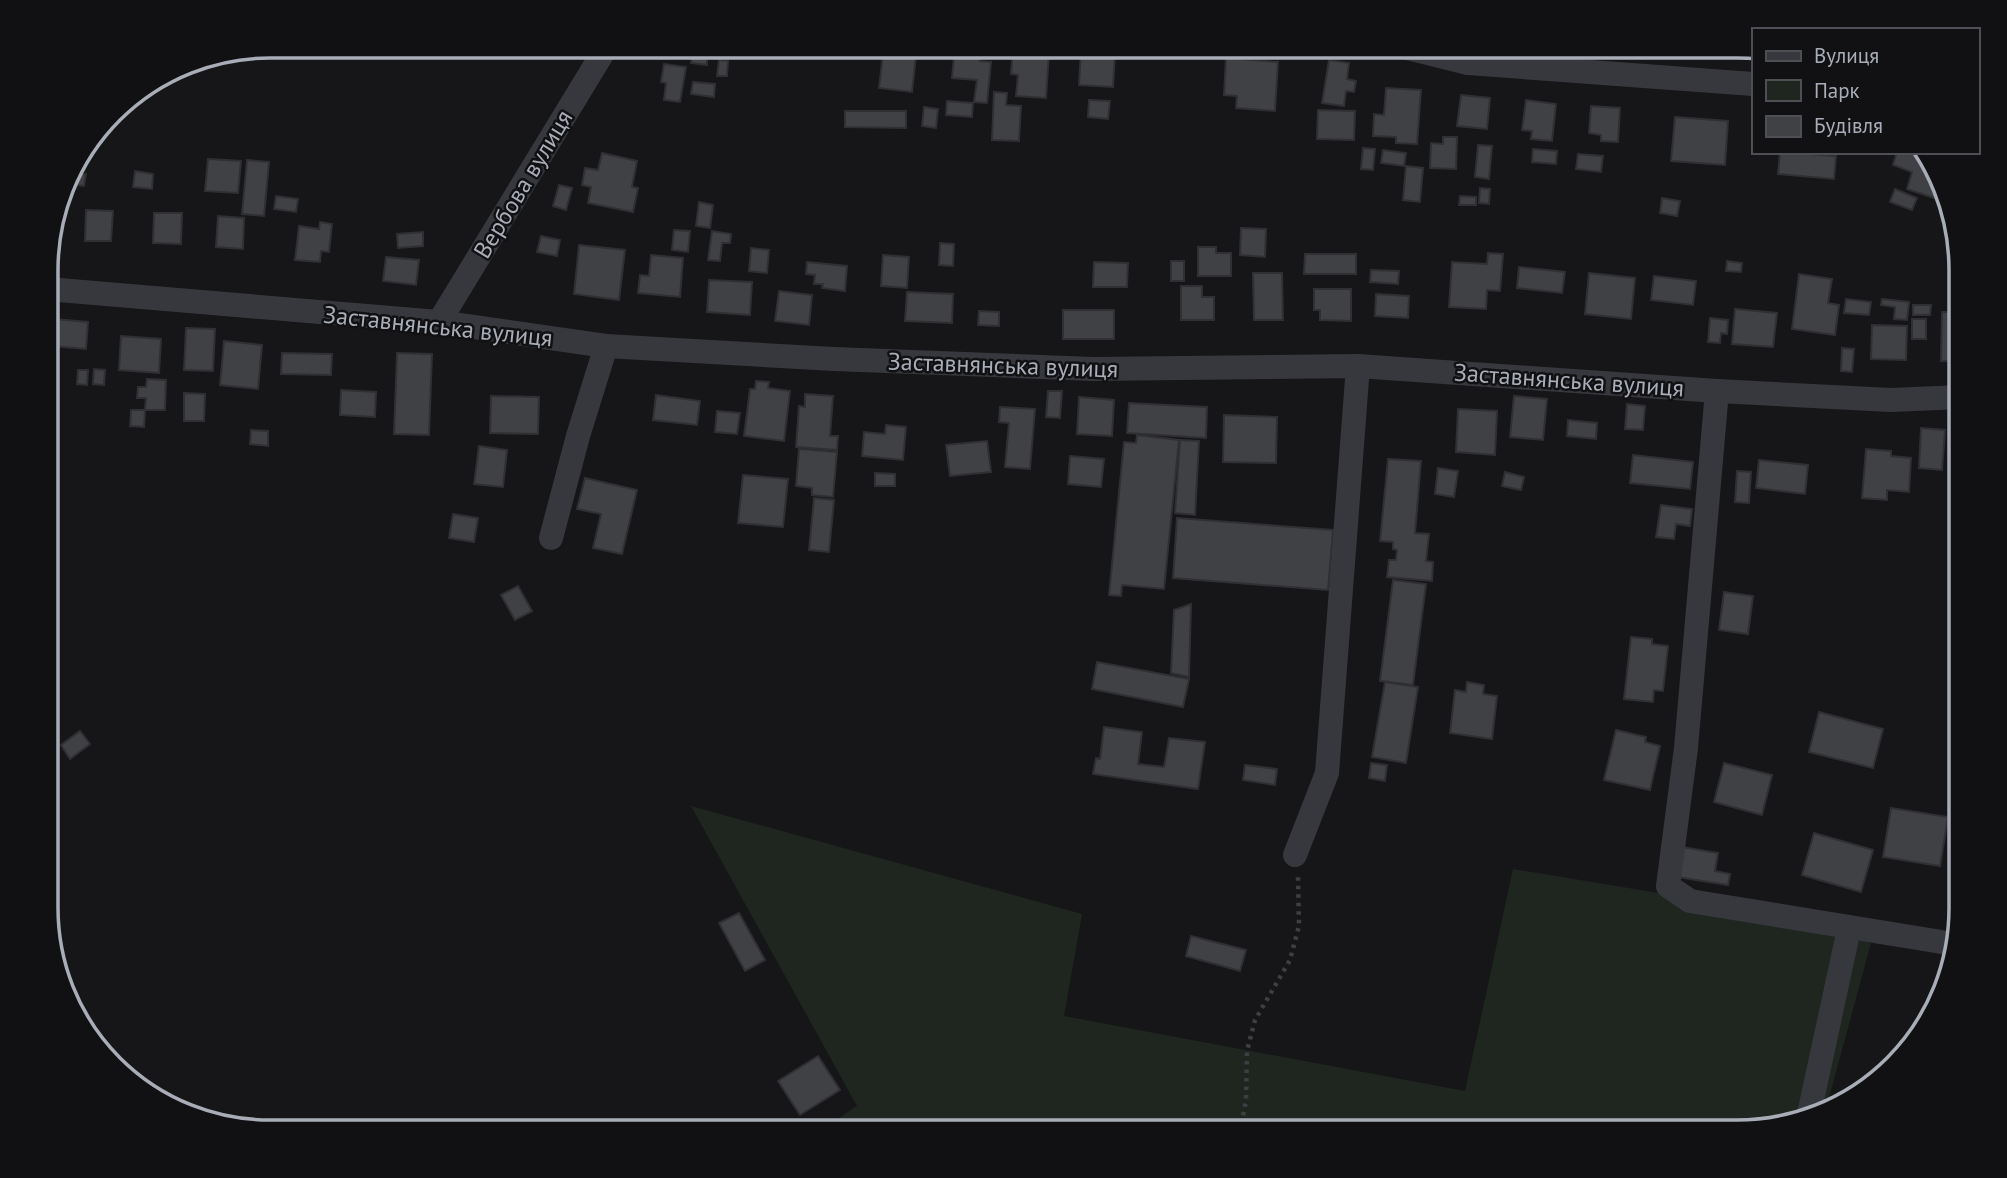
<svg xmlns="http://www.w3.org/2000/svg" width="2007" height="1178" font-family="'PT Sans',sans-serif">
	<rect width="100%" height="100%" fill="#161618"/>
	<polygon fill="#1e261f" points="691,806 1082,914 1064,1016 1465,1091 1513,869 1683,897 1871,943 1826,1109 1751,1132 817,1132 857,1106"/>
	<g fill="#404145" stroke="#303034" stroke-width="2">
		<polygon points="684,46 723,46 722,56 707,55 707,65 691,63 692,56 686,55 687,46"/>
		<polygon points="884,46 917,46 912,92 879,88"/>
		<polygon points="955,47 981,50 980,61 991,62 987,103 974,102 977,80 952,78"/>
		<polygon points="1013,50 1049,53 1046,98 1016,96 1018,75 1011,74"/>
		<polygon points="1081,51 1115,53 1113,87 1079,85"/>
		<polygon points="1226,58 1278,62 1275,111 1236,108 1237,96 1224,95"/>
		<polygon points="719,60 728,61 727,76 717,76"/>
		<polygon points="1329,60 1349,63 1347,79 1356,81 1354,92 1346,91 1344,106 1322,103"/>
		<polygon points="664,64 686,67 680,102 664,100 666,83 661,82"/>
		<polygon points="693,82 715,84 714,97 691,94"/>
		<polygon points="1386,88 1421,90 1417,144 1396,143 1396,137 1373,136 1374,114 1384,115"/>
		<polygon points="994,92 1007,93 1006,105 1021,106 1019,141 992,140"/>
		<polygon points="1461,95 1490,98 1487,129 1457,126"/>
		<polygon points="1089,100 1110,101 1108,119 1088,117"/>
		<polygon points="1526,100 1556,104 1552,141 1531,139 1532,131 1522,130"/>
		<polygon points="947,101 973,103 972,117 946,115"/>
		<polygon points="1591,106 1620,108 1618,142 1601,141 1601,135 1589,133"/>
		<polygon points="924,107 938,109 936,128 922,126"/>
		<polygon points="1318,110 1355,111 1354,140 1317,139"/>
		<polygon points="845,111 906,111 906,128 845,127"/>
		<polygon points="1675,117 1728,121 1725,165 1671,161"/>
		<polygon points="1443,137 1457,137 1456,169 1430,168 1431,143 1443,144"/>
		<polygon points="1478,145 1492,146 1489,179 1475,177"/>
		<polygon points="1363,148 1375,149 1373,170 1361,169"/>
		<polygon points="1533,149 1557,151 1556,164 1532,162"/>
		<polygon points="1383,150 1406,153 1404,166 1381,163"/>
		<polygon points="1780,152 1836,156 1834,179 1778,174"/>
		<polygon points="1897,152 1926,152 1938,187 1934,198 1907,189 1912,172 1893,165"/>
		<polygon points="602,153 637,161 632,187 638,188 633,212 588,203 591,187 582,185 585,168 598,170"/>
		<polygon points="1578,154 1603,156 1601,172 1576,169"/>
		<polygon points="208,159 241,161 238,193 205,191"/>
		<polygon points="247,160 269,162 264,216 242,214"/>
		<polygon points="1406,166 1423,168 1420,202 1403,200"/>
		<polygon points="135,171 153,174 152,189 133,187"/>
		<polygon points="69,172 86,174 84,186 67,184"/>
		<polygon points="559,185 572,188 566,210 553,206"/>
		<polygon points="1480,188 1490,189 1489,204 1479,203"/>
		<polygon points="1895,189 1917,198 1912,210 1890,202"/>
		<polygon points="276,196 298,199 296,212 274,209"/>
		<polygon points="1460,196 1476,197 1476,205 1459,205"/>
		<polygon points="1662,198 1680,201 1677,216 1660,213"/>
		<polygon points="699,202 713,205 710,228 696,226"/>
		<polygon points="86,210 113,211 111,241 85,241"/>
		<polygon points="154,213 182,213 181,244 153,243"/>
		<polygon points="218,216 244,218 243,249 216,247"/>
		<polygon points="320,222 332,224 329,252 321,251 320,262 295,260 299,226 319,229"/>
		<polygon points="1241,228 1266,229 1265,257 1240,255"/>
		<polygon points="674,230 690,231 688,252 672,250"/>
		<polygon points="712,231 731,234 730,243 722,243 720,261 708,260"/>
		<polygon points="423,232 423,246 398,248 397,234"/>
		<polygon points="541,236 560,240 557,256 537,252"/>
		<polygon points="940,243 954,244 953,266 939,265"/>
		<polygon points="579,245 625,250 619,300 574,294"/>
		<polygon points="1198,247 1216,247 1216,253 1231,253 1231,276 1198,276"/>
		<polygon points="751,248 769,250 767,273 749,271"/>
		<polygon points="1488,253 1503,254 1500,291 1487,290 1486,309 1449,307 1452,262 1487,264"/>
		<polygon points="1305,254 1356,254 1356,274 1304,274"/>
		<polygon points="651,255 683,258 680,297 638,293 640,275 649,276"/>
		<polygon points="883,255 909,257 907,288 881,286"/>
		<polygon points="386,257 419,260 416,285 383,281"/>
		<rect x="1171" y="261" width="13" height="20"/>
		<polygon points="1727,261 1742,263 1741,272 1726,271"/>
		<polygon points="807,262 847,266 845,291 822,288 823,284 814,284 815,275 806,274"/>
		<polygon points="1094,262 1128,263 1127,287 1093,287"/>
		<polygon points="1519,267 1565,272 1562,293 1517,288"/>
		<polygon points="1371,270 1399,271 1398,284 1370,282"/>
		<polygon points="1253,273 1282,273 1283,320 1254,320"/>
		<polygon points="1589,273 1635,278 1631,319 1585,314"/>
		<polygon points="1799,274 1832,279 1828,303 1839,305 1835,335 1792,329"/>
		<polygon points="1654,276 1696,281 1693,305 1651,300"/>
		<polygon points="709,280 752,282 750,315 707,312"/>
		<polygon points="1181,286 1202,286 1202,297 1214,297 1214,320 1181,320"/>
		<polygon points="1314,289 1351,289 1351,321 1320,320 1320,310 1314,310"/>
		<polygon points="779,291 812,295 809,325 775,321"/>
		<polygon points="907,292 953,294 952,323 905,321"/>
		<polygon points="1376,294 1409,296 1408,318 1375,316"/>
		<polygon points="1846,299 1871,302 1869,315 1844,313"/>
		<polygon points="1882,299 1909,302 1907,320 1894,319 1895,307 1881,305"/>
		<polygon points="1913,305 1931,305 1930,315 1913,315"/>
		<polygon points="1735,309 1777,313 1773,347 1732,344"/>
		<rect x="1063" y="310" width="51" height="29"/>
		<polygon points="979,311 999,312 999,326 978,325"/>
		<polygon points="1942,312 1961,312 1961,361 1941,361"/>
		<polygon points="1710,318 1728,320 1727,334 1721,333 1720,343 1708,342"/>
		<polygon points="54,319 88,322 86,349 52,346"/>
		<rect x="1912" y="319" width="14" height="20"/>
		<polygon points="1872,325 1907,326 1906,360 1871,359"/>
		<polygon points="186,328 215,329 213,371 184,370"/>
		<polygon points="121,336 161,339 159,373 119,370"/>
		<polygon points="224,341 262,345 258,389 220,385"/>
		<polygon points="1842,348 1854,349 1852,372 1841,371"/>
		<polygon points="282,353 332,354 331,375 281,374"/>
		<polygon points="397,353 432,354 429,435 394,434"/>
		<polygon points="94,369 105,370 104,385 93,384"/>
		<polygon points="78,370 88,370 87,385 77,384"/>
		<polygon points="147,379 166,380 165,410 145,410 146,398 137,398 138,387 146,387"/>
		<polygon points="756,381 769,382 768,388 790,391 784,441 744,436 750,389 755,389"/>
		<polygon points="341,390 376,392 375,417 340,415"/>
		<polygon points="1048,391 1062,391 1060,418 1046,417"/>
		<polygon points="184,393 205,394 204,421 184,421"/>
		<polygon points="805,394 833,396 830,436 838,436 837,450 796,447 799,406 805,407"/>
		<polygon points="656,395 700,401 697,425 653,420"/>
		<polygon points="491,396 539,397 538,434 490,433"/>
		<polygon points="1514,396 1547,399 1543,440 1510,437"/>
		<polygon points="1079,397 1114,400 1112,436 1077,434"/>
		<polygon points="1129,403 1207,407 1206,438 1127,433"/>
		<polygon points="1627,404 1645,406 1643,430 1625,429"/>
		<polygon points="1000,407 1035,409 1030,469 1005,467 1009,423 999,422"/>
		<polygon points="1458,409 1497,411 1495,455 1456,452"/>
		<polygon points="131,410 145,410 144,427 130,426"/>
		<polygon points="717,411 740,413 737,434 715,432"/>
		<polygon points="1224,415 1277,417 1276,463 1223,462"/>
		<polygon points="1568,420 1597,423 1596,439 1567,436"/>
		<polygon points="886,425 906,427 903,460 862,456 864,432 885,434"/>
		<polygon points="1921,428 1945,430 1942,470 1919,468"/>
		<polygon points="251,430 268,431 268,446 250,444"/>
		<polygon points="1954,431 1961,431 1961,456 1953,456"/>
		<polygon points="1137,435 1179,440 1164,589 1122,585 1121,596 1109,595 1124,442 1136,443"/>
		<polygon points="1180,440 1199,441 1195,515 1175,513"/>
		<polygon points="987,441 991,472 950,476 946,445"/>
		<polygon points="479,446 507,450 503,487 474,484"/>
		<polygon points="799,449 837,452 833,497 812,495 812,488 796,486"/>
		<polygon points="1866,449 1891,451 1891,456 1911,458 1909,492 1887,490 1887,500 1862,498"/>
		<polygon points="1633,455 1693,462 1690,489 1630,483"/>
		<polygon points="1070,456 1104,459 1101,487 1068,484"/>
		<polygon points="1388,459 1421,461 1415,533 1429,534 1426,561 1433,562 1432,581 1387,577 1389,560 1396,560 1397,550 1393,549 1393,542 1380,541"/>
		<polygon points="1759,460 1808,465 1805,494 1756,488"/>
		<polygon points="1438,468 1458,471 1454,497 1435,494"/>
		<polygon points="1737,471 1751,472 1749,503 1735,502"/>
		<polygon points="1505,472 1524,477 1521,490 1502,486"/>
		<polygon points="875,473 895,474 895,486 875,486"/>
		<polygon points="743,475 788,479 783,527 738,523"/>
		<polygon points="585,478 637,490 622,554 593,548 601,514 577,509"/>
		<polygon points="814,498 834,500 829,552 809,550"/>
		<polygon points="1661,505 1692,509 1690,526 1676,524 1674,539 1656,537"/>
		<polygon points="453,514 478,518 474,542 449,538"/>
		<polygon points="1177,518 1333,530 1328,590 1173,578"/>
		<polygon points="1393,580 1426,584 1413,685 1380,681"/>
		<polygon points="518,586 532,611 515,620 501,595"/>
		<polygon points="1724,592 1753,596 1748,634 1719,630"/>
		<polygon points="1191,604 1189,677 1171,673 1174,610"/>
		<polygon points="1631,637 1652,639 1652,644 1668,646 1663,691 1654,690 1653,702 1624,699"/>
		<polygon points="1097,662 1189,679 1183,707 1092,689"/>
		<polygon points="1385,682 1418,687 1406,763 1372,757"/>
		<polygon points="1467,682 1484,685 1483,694 1497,696 1492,739 1450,733 1455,690 1466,692"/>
		<polygon points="1819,712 1883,729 1873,768 1809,752"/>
		<polygon points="1104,727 1142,732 1138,764 1164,767 1169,738 1205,742 1198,789 1093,774 1096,758 1100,759"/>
		<polygon points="1616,730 1646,737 1645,742 1660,746 1650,790 1604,780"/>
		<polygon points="80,731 90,744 70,759 61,745"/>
		<polygon points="1371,763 1387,765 1385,781 1369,778"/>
		<polygon points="1724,763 1772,775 1762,815 1714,802"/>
		<polygon points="1245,765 1277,769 1275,785 1243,780"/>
		<polygon points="1891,808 1948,817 1940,866 1883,857"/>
		<polygon points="1814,833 1873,850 1861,892 1802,875"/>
		<polygon points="1682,847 1718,853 1715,871 1730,874 1728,885 1677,877"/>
		<polygon points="739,913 765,960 745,971 719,923"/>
		<polygon points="1191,936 1246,950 1240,971 1186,956"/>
		<polygon points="818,1056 840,1090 800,1115 778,1081"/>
	</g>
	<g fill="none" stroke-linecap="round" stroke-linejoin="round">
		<polyline stroke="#3d3f44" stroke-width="4.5" stroke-dasharray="3.5 5" stroke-linecap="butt" points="1240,1132 1246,1100 1247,1051 1255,1020 1290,960 1299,926 1298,877"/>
		<g stroke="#37383d" stroke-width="24">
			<polyline points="1400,46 1468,63 1753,84"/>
			<polyline points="47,289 439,322 606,346 834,359 1093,369 1358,366 1717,391 1891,400 1961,397"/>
			<polyline points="439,322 607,46"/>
			<polyline points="1717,391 1686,748 1668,886 1690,901 1954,944"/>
			<polyline points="551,538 578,436 606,346"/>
			<polyline points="1295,855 1327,773 1358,366"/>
			<polyline points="1809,1114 1849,929"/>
		</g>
	</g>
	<g text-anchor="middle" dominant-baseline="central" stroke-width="5" stroke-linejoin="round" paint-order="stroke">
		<g font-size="24" fill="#a8adb8" stroke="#111113">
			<text transform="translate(523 184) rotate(-59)">Вербова вулиця</text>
			<text transform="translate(438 326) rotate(6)">Заставнянська вулиця</text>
			<text transform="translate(1003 365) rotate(2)">Заставнянська вулиця</text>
			<text transform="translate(1569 380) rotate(4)">Заставнянська вулиця</text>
		</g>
	</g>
	<path d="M0 0H2007V1178H0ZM270 58H1737A212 212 0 0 1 1949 270V908A212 212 0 0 1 1737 1120H270A212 212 0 0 1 58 908V270A212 212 0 0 1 270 58Z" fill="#111113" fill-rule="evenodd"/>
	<path fill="none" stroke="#a8adb8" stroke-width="3.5" d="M270 58H1737A212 212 0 0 1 1949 270V908A212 212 0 0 1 1737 1120H270A212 212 0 0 1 58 908V270A212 212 0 0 1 270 58Z"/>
	<rect x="1752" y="28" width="228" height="126" fill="#111113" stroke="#4d4f55" stroke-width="2"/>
	<rect x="1766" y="51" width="35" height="10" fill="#37383d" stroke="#4d4f55" stroke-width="2"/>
	<text x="1814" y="63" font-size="21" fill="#a8adb8">Вулиця</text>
	<rect x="1766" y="80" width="35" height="21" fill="#1e261f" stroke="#4d4f55" stroke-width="2"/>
	<text x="1814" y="98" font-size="21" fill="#a8adb8">Парк</text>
	<rect x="1766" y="116" width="35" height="21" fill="#404145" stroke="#4d4f55" stroke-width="2"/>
	<text x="1814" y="133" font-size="21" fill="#a8adb8">Будівля</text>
</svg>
